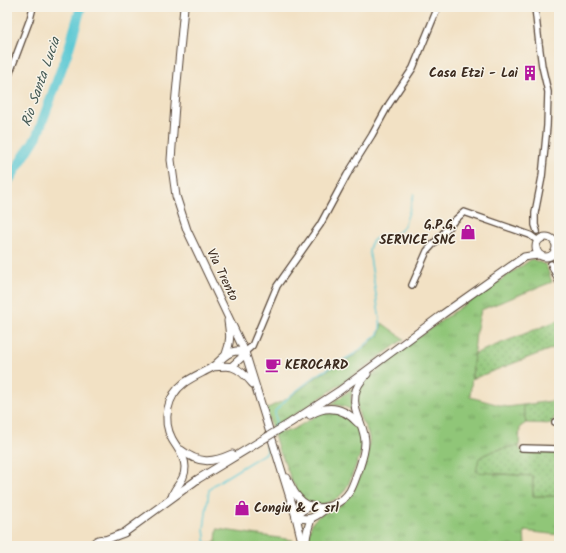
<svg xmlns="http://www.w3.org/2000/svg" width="566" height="553" font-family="Kalam,sans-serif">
	<defs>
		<pattern id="grass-tufts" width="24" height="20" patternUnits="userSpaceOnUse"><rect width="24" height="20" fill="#90c678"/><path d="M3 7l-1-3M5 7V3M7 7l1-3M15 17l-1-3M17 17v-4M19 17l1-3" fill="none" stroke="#77a162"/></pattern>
		<pattern id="park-dots" width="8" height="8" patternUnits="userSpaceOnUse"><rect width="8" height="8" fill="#90c678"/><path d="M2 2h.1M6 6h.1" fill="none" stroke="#77a162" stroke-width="1.8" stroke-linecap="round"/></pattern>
	</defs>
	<rect width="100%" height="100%" fill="#f7f3e8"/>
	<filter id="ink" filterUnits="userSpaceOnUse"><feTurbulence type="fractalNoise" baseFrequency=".025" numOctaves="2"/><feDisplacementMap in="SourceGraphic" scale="8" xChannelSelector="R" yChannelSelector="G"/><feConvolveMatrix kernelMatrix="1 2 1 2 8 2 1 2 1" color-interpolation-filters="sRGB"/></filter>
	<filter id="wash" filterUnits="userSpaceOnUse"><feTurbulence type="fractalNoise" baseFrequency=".012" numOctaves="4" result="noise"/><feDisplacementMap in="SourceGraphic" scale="16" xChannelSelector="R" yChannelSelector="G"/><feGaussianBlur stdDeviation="0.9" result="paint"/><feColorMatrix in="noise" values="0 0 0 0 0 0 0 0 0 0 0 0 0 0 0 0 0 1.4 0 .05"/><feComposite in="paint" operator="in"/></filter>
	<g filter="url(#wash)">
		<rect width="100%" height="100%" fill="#f2e1c4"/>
		<g fill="url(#grass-tufts)" stroke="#66784b">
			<path d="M 532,259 L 546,265 L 552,282 L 481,310 L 476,332 L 470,397 L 507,407 L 523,405 L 526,423 L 520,427 L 519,446 C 505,448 491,450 479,458 L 495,474 L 533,476 L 533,496 L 559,496 L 559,535 L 524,531 L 525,546 L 308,546 C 308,539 309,529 313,522 C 317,516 324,513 330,511 C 340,506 350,499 354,488 C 361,474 369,458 369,442 C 370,434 365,427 361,420 C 357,410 355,396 360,387 C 366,377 377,372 385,365 C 388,362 391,359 393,356 L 459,308 Z"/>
			<path d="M 382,323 L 404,339 C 363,369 322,398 279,424 L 282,433 L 294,429 L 319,414 L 327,411 L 336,411 L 350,418 L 358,427 L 361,435 L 362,447 L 360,455 L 348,485 L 343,493 L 336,499 L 321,505 L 305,501 L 301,495 L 292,482 L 283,458 L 279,451 L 266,409 L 290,397 L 318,376 L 357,354 L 369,344 L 380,333 Z"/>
			<path d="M 353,388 L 351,397 L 352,410 C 345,407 339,404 331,405 L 331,404 Z"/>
		</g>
		<g fill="url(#park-dots)" stroke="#66784b">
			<polygon points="559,320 559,346 472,379 474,354"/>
			<polygon points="559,400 559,418 553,418 554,424 526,423 523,405"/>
			<path d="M 519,446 L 520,450 L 559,451 L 559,496 L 533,496 L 533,476 L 476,472 L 479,458 C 491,450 505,448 519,446 Z"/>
		</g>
		<polygon fill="#90c678" stroke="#66784b" points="217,529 293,540 292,543 296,546 207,546 207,543 216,542"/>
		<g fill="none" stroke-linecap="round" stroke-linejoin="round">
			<g stroke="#5dc9d4" stroke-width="1.5">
				<path d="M 273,428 L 276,423 L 275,411 L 291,395 L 317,375 L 356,353 L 378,334 C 380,330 381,325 380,320 L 369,251 C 371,230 389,241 401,230 C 407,224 411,203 414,194"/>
				<polyline points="206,546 204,529 209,490 215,484 267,452 266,442"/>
			</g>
			<polyline stroke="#5dc9d4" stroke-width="10" points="7,183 37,136 69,48 81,7"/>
		</g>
	</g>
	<g filter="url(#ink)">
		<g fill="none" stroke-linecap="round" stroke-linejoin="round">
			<defs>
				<g id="street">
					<polyline points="535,7 539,44 542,66 548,92 547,126 542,177 535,213 535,225 537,231"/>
					<polyline points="7,80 30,19 33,7"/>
					<polyline points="551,264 559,282"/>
					<polyline points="412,285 427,251 454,221 464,212 530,235 538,241"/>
					<polyline points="245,352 252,346 277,286 320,225 347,175 372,135 389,104 413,68 438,7"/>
					<polyline points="555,422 559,422"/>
					<polyline points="522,448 559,449"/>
				</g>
				<g id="secondary">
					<polyline points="184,7 175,105 171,160 176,196 187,230 245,352 296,517 303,546"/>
					<circle cx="546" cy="247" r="10"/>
					<path d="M 226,354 C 231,341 230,334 228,321"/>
					<polyline points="232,366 241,358 245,352"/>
					<path d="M 212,367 C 218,367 227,365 232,367 C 240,369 248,378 253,384"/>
					<path d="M 310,415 C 328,404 344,408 358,423"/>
					<polyline points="280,429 290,423 339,391 443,314 524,257 530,256 539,255"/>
					<path d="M 181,450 C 199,464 212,463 232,454"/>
					<path d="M 287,478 C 292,489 298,502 310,506 C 324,511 342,504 350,491 C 354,484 356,476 359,469 C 362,460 365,451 365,442 C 365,426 352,412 355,395 C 356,386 361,380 367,374"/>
					<path d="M 172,497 C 175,485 185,482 185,467 C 185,456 177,448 172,439 C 162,420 167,396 184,383 C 192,377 202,373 211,368 C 219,363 225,352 236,351 C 239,351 242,351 245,352"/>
					<path d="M 296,517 C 311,522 316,516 328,507"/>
					<path d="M 296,517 C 300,511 304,509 311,506"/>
					<polyline points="105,540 124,533 198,479 262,440"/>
					<path d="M 92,546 C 95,540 100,538 106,541 L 110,546"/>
					<path d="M 306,546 C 305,536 308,528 311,519"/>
				</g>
			</defs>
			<use href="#street" stroke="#564537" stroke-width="8"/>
			<use href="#secondary" stroke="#564537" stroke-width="9"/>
			<use href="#street" stroke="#fff" stroke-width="5.5"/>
			<use href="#secondary" stroke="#fff" stroke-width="7"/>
			<defs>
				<polyline id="secondary-bridge" points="262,440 280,429"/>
			</defs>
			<use href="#secondary-bridge" stroke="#564537" stroke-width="9" stroke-linecap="butt"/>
			<use href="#secondary-bridge" stroke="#fff" stroke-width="7"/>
		</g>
	</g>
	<defs>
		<symbol id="building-bare" viewBox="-9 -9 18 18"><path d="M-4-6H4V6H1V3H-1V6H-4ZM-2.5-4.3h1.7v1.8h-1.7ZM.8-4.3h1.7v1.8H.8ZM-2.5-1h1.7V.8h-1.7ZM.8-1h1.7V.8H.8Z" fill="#b5179e" stroke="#f7f3e8" stroke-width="2.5" paint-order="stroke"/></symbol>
		<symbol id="shop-bare" viewBox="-9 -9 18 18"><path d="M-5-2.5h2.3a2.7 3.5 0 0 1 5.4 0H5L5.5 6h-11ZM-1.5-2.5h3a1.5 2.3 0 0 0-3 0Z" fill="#b5179e" stroke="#f7f3e8" stroke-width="2.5" paint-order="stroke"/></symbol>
		<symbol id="cafe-bare" viewBox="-9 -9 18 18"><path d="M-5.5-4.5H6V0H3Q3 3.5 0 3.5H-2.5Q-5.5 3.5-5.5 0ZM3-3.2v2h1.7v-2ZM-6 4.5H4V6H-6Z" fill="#b5179e" stroke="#f7f3e8" stroke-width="2.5" paint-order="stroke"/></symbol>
	</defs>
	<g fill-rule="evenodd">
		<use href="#building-bare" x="519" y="62" width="22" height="22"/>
		<use href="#shop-bare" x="457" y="221" width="22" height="22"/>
		<use href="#cafe-bare" x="262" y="354" width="22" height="22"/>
		<use href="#shop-bare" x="231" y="497" width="22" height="22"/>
	</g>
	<g text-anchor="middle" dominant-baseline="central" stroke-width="3" stroke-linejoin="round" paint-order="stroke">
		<g font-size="13" font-weight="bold" fill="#3b2a1e" stroke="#f7f3e8" text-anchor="end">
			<text x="518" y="73">Casa Etzi - Lai</text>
			<text x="456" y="225">G.P.G.<tspan x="456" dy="15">SERVICE SNC</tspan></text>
			<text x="285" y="365" text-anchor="start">KEROCARD</text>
			<text x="254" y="508" text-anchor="start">Congiu &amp; C srl</text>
		</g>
		<g font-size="13" fill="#3b2a1e" stroke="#f7f3e8">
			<text transform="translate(222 275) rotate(64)">Via Trento</text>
		</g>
		<g font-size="14" font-style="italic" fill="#455a55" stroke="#f7f3e8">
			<text transform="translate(41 82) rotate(-71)">Rio Santa Lucia</text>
		</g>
	</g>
	<rect width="566" height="553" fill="none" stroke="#f7f3e8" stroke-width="24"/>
</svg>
